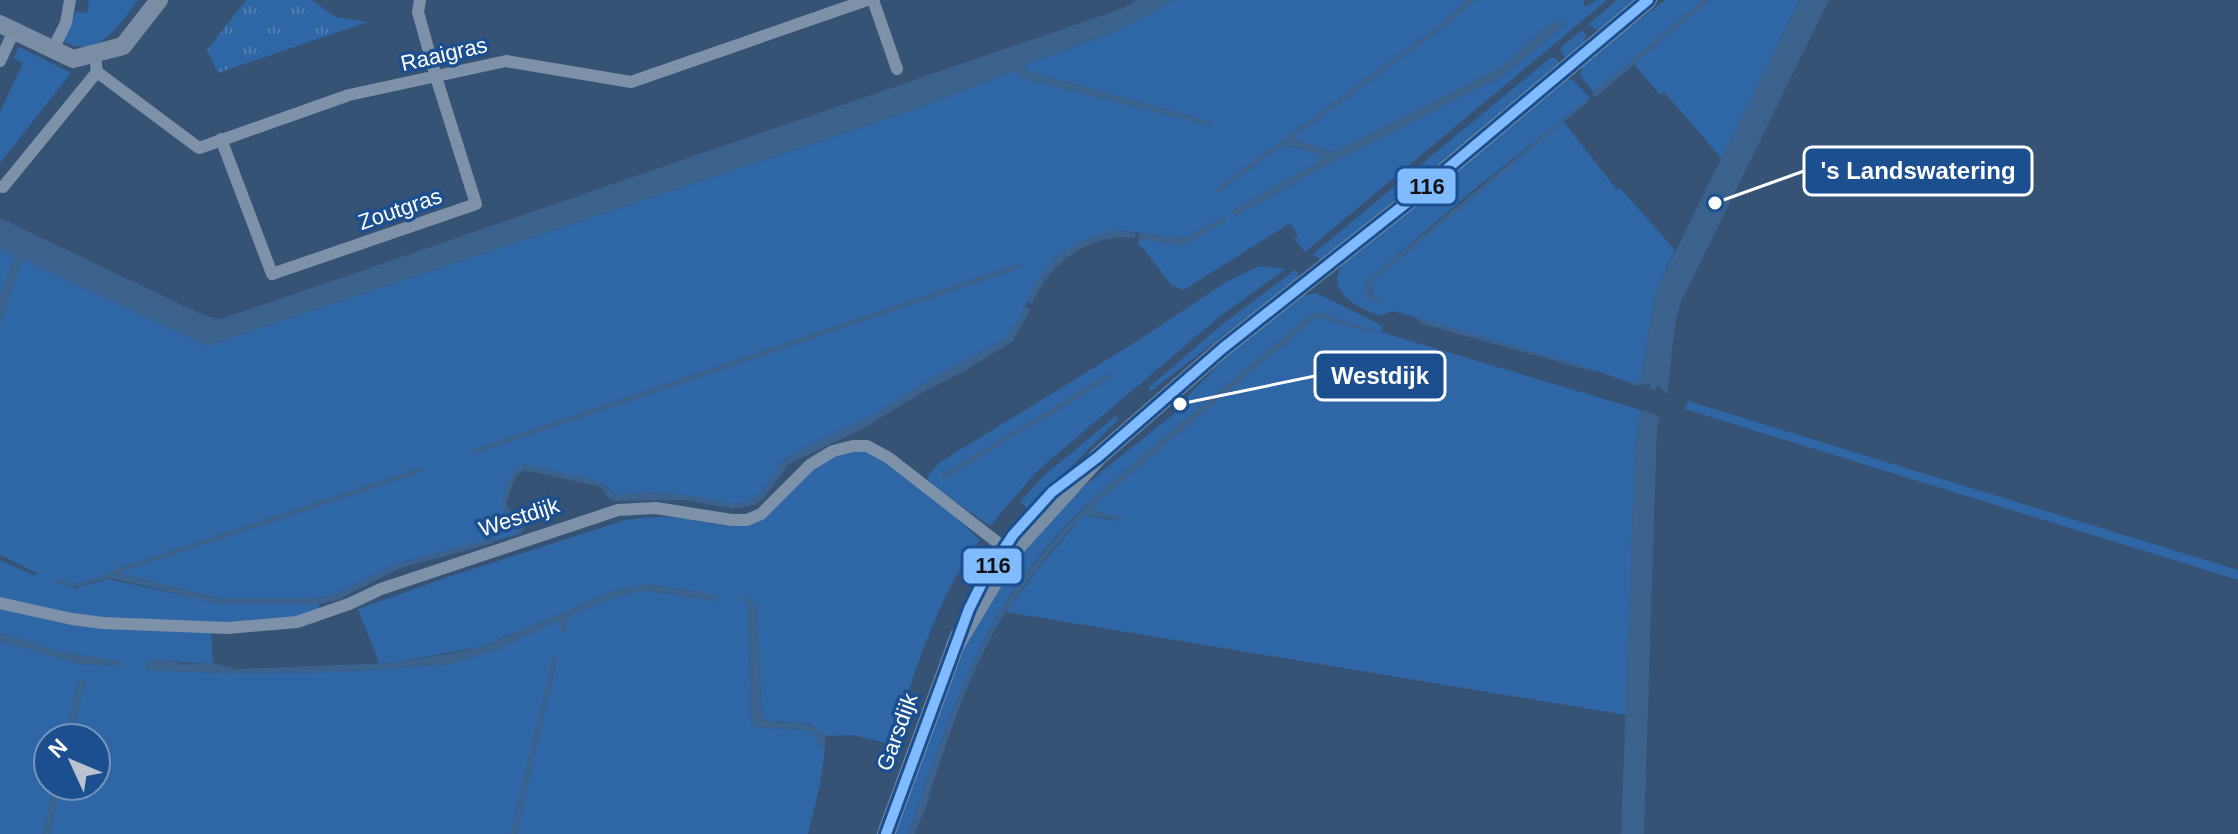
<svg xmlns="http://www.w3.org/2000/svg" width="2238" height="834" font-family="Helvetica,sans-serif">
	<defs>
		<pattern id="park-tufts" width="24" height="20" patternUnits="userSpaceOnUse" patternTransform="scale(2)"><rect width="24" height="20" fill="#2f66a5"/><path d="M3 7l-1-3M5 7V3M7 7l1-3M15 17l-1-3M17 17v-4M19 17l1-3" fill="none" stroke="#4e7db2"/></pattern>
	</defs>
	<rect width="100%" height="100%" fill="#365274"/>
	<g fill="#2f66a5">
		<path d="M 89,0 L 138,0 C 118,26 99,60 62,41 L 76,12 L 87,13 Z"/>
		<path d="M 1172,0 L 1467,0 L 1442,23 L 1216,189 L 1218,192 L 1283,145 L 1320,154 L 1318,162 L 1232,211 L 1235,216 L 1328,164 L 1504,75 L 1563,26 L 1561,21 L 1546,28 L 1502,66 L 1475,82 L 1334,152 L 1294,139 L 1297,134 L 1448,24 L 1475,0 L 1583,0 L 1585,7 L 1597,0 L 1607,0 L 1305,252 L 1294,239 L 1298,235 L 1290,223 L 1184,290 L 1172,286 L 1142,247 L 1138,246 L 1139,239 L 1182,245 L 1226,220 L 1224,217 L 1184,238 L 1116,230 L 1078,243 L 1054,258 L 1024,307 L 1020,319 L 1005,339 L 930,379 L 875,414 L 807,446 L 784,460 L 760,494 L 745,503 L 734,504 L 652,492 L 617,495 L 603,484 L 523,464 C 514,479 497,495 507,513 C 514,525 514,523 517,535 L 493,541 L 492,539 L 399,563 L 333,595 L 317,598 L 218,598 L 114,572 L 81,583 L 71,584 L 57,579 L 75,588 L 108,579 L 189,597 L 319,604 L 319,612 C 256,627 168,626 103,620 C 69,616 34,606 0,599 L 0,560 L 35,576 L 37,573 L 0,555 L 0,325 L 22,259 L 207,346 L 905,113 L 1016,70 L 1033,81 L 1212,126 L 1212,122 L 1027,71 L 1025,64 C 1076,46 1127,31 1172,0 Z"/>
		<polygon points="1617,0 1636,0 1599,30 1588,25"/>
		<polygon points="1665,0 1799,0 1722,159 1664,92 1660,95 1633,63 1595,94 1580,75 1583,64"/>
		<polygon points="1582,30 1586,35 1584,44 1566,59 1560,48"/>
		<polygon points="19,47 71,73 0,163 0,112 23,63 13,58"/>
		<polygon points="1550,58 1555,58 1560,64 1323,259 1319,259 1313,254"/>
		<path d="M 1568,79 L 1573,80 L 1590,98 L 1477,187 L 1368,280 L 1364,290 L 1375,297 L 1369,287 L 1374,280 L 1563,121 L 1617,190 L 1620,188 L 1675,250 L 1655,293 L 1641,380 L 1631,383 L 1591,369 L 1393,311 L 1381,316 C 1358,309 1325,291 1342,265 Z"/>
		<polygon points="0,248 16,256 0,295"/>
		<polygon points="1259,266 1285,269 1218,318 1037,471 990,526 929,483 927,476 940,462 1134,343 1226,282"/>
		<polygon points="1295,270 1298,272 1297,279 1151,391 1148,388 1224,323"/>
		<path d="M 1316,293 L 1377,323 L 1382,327 L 1381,332 L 1641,410 L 1635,444 L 1626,715 L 1006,612 L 1035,572 L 1083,515 L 1117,521 L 1095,511 L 1093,508 L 1097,501 L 1314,319 L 1317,317 L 1369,332 L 1372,330 L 1320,313 C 1273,351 1226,389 1178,427 C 1119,475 1062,521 1018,584 C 966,660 938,748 908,834 L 893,834 C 928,740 958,637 1018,556 C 1064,493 1131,451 1189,401 L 1187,397 L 1229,354 L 1303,296 Z"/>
		<polygon points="1688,401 2238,570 2238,580 1685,409"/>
		<polygon points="1116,416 1119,419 1028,509 1020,502 1042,477"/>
		<path d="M 864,450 L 877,455 L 954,515 L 980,540 C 935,599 915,674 891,744 L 852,735 L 825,736 L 810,724 L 766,721 L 762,717 L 756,606 L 744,599 L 748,606 L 751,722 L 754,727 L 805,730 L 811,732 L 825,750 L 820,784 L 808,834 L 516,834 L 557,658 L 553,657 L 511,834 L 50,834 L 60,786 L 96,786 L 96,738 L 71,738 L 85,680 L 79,680 L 66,738 L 48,738 L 48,786 L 54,786 L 43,834 L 0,834 L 0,641 L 79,664 L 120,666 L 56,651 L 0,633 L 0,607 L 211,631 L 213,663 C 191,664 171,660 149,660 L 145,670 L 223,673 L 335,672 L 452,664 L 555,621 L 560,623 L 564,633 L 569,616 L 609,599 L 642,590 L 717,601 L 717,595 L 647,584 L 513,633 L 484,646 L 393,663 L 379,663 L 358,609 L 445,578 L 625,520 C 644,517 662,516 682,518 C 709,521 736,533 762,519 L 808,471 L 835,455 Z"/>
	</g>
	<polygon fill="url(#park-tufts)" points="246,0 312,0 335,17 368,22 218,73 207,50"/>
	<g fill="#3b618d">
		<path d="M 1136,0 L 1172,0 C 1128,31 1076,45 1025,64 L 1027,71 L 1212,122 L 1212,126 L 1023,79 L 1016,71 L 905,113 L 207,346 L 22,259 L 0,325 L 0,295 L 15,256 L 0,248 L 0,218 L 201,314 L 218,319 L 227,317 L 1126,7 Z"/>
		<polygon points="1467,0 1475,0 1448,24 1297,134 1295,139 1334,152 1502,66 1546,28 1560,20 1563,26 1504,75 1328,164 1235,216 1231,211 1318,162 1320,154 1283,145 1218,192 1215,189 1442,23"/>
		<polygon points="1799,0 1829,0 1682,300 1676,318 1667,395 1658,385 1656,390 1650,389 1650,384 1632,386 1631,383 1641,380 1655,293"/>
		<polygon points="1588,98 1590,100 1374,280 1369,287 1370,292 1380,300 1379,305 1367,297 1364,290 1368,280"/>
		<polygon points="1224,216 1227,220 1183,245 1139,239 1140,233 1184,238"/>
		<path d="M 1116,230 L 1136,233 L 1135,238 C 1089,233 1050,262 1032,304 L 1027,302 C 1043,259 1071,240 1116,230 Z"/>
		<path d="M 1024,306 L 1031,309 L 1012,342 L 966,370 L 918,395 L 864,428 L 789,464 L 764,498 L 754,505 L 733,509 L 685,500 L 615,501 L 608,498 L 601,487 L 524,470 L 515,478 L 506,504 L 524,526 L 521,534 L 515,535 L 516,523 L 502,505 C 504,490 509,472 523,464 L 595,480 L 617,495 L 652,492 L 694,496 L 734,504 L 745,503 L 760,494 L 784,460 L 807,446 L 875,414 L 930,379 L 1005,339 L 1020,319 Z"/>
		<path d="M 1312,313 L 1320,313 L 1373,330 L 1369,332 L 1318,317 L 1314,319 L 1094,505 L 1095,511 L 1123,518 L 1122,520 L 1083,515 C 1048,554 1012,596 988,643 C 963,691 947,741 930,792 C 930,800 918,823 915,834 L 908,834 C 938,748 966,660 1018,585 C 1061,524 1116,478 1172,430 C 1219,391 1265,352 1312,313 Z"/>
		<polygon points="1419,318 1591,369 1599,373 1419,323 1417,319"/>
		<polygon points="1641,410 1660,416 1657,428 1644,834 1621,834 1635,444"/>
		<path d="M 492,538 L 493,543 L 401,568 L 337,600 L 319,604 L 217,604 L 116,579 C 88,577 86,594 54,582 L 56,578 L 71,584 L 81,583 L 114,572 L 218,598 L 317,598 L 333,595 L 399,563 Z"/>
		<polygon points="647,584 717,595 718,601 642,590 609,599 569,616 564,633 560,632 560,623 555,621 498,650 452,664 335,672 223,673 145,670 149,660 170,660 184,664 213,663 237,669 393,663 455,653 484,646 615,590"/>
		<path d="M 744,596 L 749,597 L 756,606 L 762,717 C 782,731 801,712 825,736 L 825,750 L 811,732 L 805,730 L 754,727 L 751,722 L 748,606 Z"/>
		<polygon points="0,633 56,651 121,661 120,666 80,664 0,641"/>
		<polygon points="553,656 557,657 516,834 511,834"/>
		<polygon points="79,680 85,680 84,686 71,738 66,738"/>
		<polygon points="54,786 60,786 50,834 43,834"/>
	</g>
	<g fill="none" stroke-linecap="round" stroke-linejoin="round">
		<g stroke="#3b618d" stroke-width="5">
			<polyline points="1595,94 1706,0"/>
			<polyline points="473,452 1018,266"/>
			<polyline points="944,476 1109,376"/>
			<polyline points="114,572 420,470"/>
		</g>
		<g stroke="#7d92a8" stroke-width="12">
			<polyline points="873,0 897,69"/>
			<polyline points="52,51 66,23 70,0"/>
			<polyline points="0,61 14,31"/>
			<polyline points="97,72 199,148 349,95 506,61 631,82 867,0"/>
			<polyline points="221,139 272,274 476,204 436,77 418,12 420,0"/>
			<polyline points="3,187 97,72 96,64"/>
			<polyline points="0,603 72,619 103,623 228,628 297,622 349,604 381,589 618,510 656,508 732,520 747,520 761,514 810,465 833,451 853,446 867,446 889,458 1011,553"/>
		</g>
		<g stroke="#798da4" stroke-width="18">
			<polyline points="0,24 73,59 123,46 159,0"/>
			<polyline points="955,646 1011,553 1098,457 1223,348 1410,200 1648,0"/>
			<polyline points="886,834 959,636"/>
		</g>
		<defs>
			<polyline id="bus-1" points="886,834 969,609 984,579 1013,535 1052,492 1098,457 1223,348 1410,200 1648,0"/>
		</defs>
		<use href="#bus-1" stroke="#1b4f8f" stroke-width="16"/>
		<use href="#bus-1" stroke="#80bbff" stroke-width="10"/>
	</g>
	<g text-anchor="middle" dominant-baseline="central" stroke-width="7" stroke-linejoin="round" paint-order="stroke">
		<g font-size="22" fill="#fff" stroke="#1b4f8f">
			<text transform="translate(444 54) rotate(-13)">Raaigras</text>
			<text transform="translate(400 209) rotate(-19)">Zoutgras</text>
			<text transform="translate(519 517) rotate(-18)">Westdijk</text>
			<text transform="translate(897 732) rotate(-70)">Garsdijk</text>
		</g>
	</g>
	<path fill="none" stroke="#fff" stroke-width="3" d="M1715 203L1804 171M1180 404L1315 376"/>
	<g fill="#fff" stroke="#1b4f8f" stroke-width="3">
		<circle cx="1715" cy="203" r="8"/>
		<circle cx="1180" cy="404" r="8"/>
	</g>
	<g fill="#1b4f8f" stroke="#fff" stroke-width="3">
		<rect x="1804" y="147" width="228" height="48" rx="8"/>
		<rect x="1315" y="352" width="130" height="48" rx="8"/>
	</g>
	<g font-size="24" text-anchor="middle" font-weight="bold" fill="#fff">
		<text x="1918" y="179">'s Landswatering</text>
		<text x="1380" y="384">Westdijk</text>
	</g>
	<g stroke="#1b4f8f" stroke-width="3">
		<rect x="1396" y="167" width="61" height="38" rx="8" fill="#80bbff"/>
		<rect x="962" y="547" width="61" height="38" rx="8" fill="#80bbff"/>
	</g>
	<g font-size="22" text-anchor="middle" font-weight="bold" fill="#111">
		<text x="1427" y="194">116</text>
		<text x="993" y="573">116</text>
	</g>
	<g transform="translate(72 762) rotate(314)"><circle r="38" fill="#1b4f8f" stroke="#7695bc" stroke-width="2"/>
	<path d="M0-6L14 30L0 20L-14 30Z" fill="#b9c2ce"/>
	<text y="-12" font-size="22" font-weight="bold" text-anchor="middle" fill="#ffffff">N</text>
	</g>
</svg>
